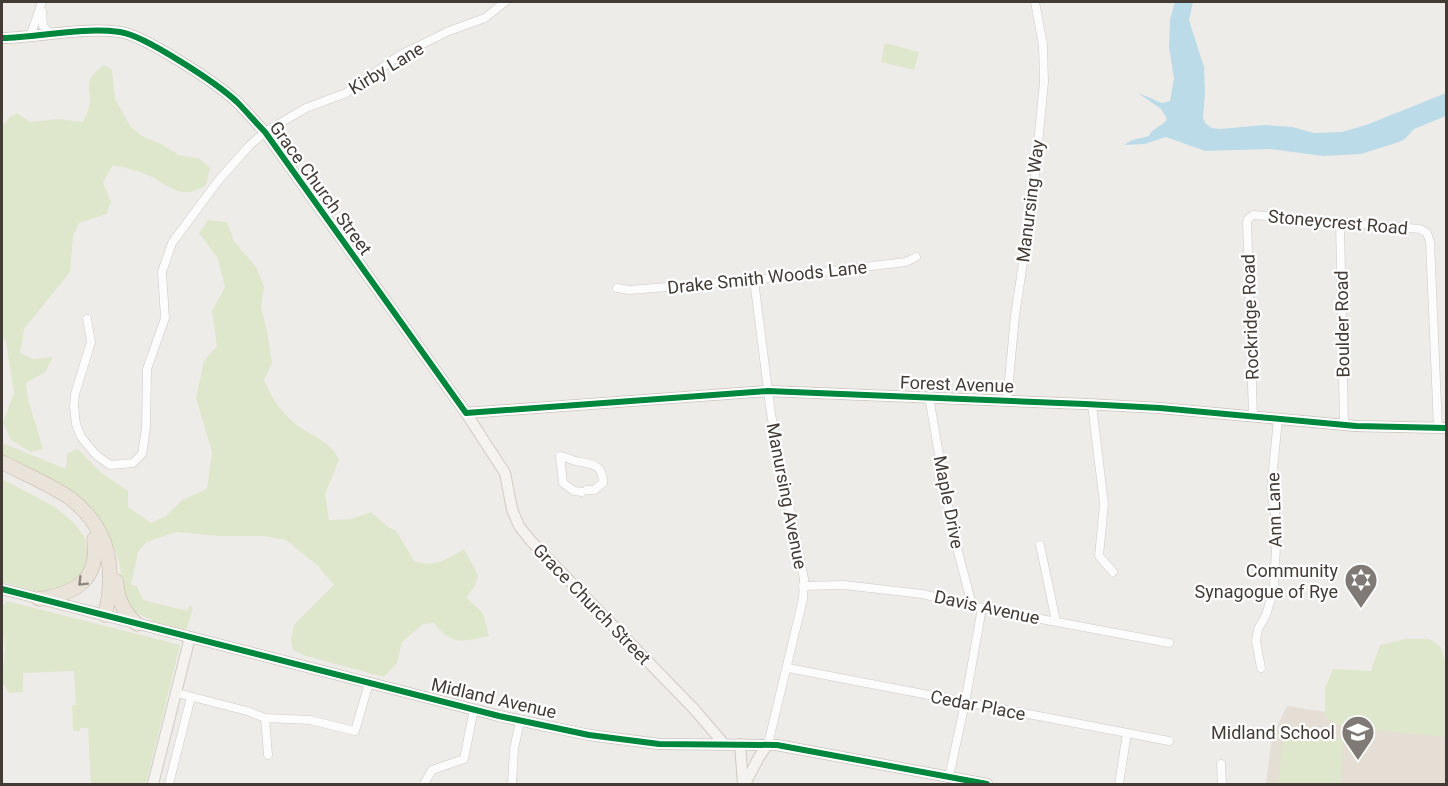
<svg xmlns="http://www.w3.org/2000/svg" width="1448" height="786" font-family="Roboto,sans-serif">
	<rect width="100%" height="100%" fill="#eeece9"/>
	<polygon fill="#e4ded5" points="1287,706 1446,731 1446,784 1266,784 1272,737"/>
	<g fill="#dee6cb">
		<polygon points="885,43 919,52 914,70 881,62"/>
		<path d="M 104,65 L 112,70 L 115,99 L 130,126 L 142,136 L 161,144 L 179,155 L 200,159 L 210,168 L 206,185 C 181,201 172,187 150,176 C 139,171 125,168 113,165 L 103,182 L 111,202 L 106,214 L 79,223 L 73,236 L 70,272 L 24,329 L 20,353 L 33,359 L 53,357 L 45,372 L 26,383 L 28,399 L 43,449 L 31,452 L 11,440 L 3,423 L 14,393 L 6,342 L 2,336 L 2,127 L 10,117 L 17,113 L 30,122 L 58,119 L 83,122 C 85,117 88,112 89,108 C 93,88 80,82 104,65 Z"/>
		<path d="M 208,220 L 227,222 L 234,241 L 256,267 L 264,287 L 261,307 L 268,336 L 272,364 L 264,380 C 273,400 279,410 297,425 C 312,437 331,441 339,460 L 325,494 L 329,520 L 352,519 L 371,512 L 388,527 L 396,531 L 414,561 C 434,568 446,560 464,549 L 478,575 L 475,586 L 466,597 L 483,613 L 489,636 C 461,641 453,647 434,623 L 423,624 L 402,642 L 397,663 L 384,677 L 306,656 L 293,650 L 291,640 L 294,625 L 334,585 L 318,566 L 286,540 L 263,536 L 220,536 L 176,532 L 146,542 L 138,552 L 131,585 L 137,586 L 143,600 L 188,611 L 189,606 L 191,606 L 193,608 L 187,628 L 185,630 L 152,621 L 151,619 C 123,611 124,593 120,568 C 118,554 111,541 104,529 L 2,457 L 2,443 L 66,469 L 67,454 L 77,449 L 80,451 L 100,472 L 128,491 L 128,507 L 151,523 L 166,516 L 182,500 L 207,489 L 212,452 L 196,398 L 204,361 L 217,346 L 212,311 L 225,287 L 218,259 L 199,233 Z"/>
		<polygon points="2,479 55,507 75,524 85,538 89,555 84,574 75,584 42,593 2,582"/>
		<polygon points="7,601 180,645 146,784 91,784 88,728 80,728 80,731 73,731 72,705 76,705 74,671 23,673 23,692 9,693 2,681 5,648 2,626 2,606"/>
		<polygon points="1407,639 1429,639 1441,647 1446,667 1446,737 1342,727 1325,717 1325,688 1333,669 1371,671 1380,645"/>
		<polygon points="1283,738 1343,739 1341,784 1278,784"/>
	</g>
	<path fill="#bcdbe8" d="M 1175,2 L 1193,2 L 1189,20 L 1204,67 L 1205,93 L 1203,118 L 1206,124 L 1212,128 L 1220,129 L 1264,125 L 1292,127 L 1314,133 L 1342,132 L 1366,125 L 1446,93 L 1446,116 L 1414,129 L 1405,139 L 1399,142 L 1361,154 L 1323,156 L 1270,149 L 1205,151 L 1166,137 L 1145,144 L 1124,145 L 1132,140 L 1149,136 C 1152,128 1162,127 1167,119 L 1161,109 L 1138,93 L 1162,103 L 1170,101 L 1174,78 L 1169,47 L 1170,19 Z"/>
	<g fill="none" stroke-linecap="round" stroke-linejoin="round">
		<defs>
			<g id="street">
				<polyline points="42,11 43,26 51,34"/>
				<polyline points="30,37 42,2"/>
				<polyline points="1340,222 1344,425"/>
				<polyline points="754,280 771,414 804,579 803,599 768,744"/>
				<polyline points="617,288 630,290 754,280 906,262 916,257"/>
				<polyline points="87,319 91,342 75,394 74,407 76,424 81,437 96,455 110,465 133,463 142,454 146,428 147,369 165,318 162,272 172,243 218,181 250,145 265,132 306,108 346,93 400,55 449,31 485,18 505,2"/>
				<polyline points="929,397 952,529 972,605"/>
				<polyline points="1007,401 1015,316 1033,196 1044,82 1043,45 1035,2"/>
				<polyline points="1092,405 1104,504 1099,556 1113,572"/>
				<polyline points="1253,416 1247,223 1248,219 1253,215 1420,229 1427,233 1430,242 1438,428"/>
				<path d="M 582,492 L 574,491 L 563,483 L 560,456 C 566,457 570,459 575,461 C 590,464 603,463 603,483 L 594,490 L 587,490"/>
				<polyline points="1040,545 1056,621"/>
				<polyline points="803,586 844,585 922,594 982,608 1169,643"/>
				<polyline points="788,668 1169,741"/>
				<polyline points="1261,668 1256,641 1258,629 1266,615 1274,589 1277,525 1271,490 1278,419"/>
				<polyline points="177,693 247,711 265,718 310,720 355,731 369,683"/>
				<polyline points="265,718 268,755"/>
				<polyline points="1221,764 1222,784"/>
				<polyline points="949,777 965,703 982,608"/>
				<polyline points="169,784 191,697"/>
				<polyline points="424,784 432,770 464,759 474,709"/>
				<polyline points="512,784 514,749 520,721"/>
				<polyline points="1119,784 1127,733"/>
			</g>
			<g id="secondary">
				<path d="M 2,38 C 40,37 81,27 120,32 C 144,35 218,84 237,102 C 247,112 255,122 265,132 L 466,413 L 505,473 L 512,509 L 519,526 L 531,541 L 694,709 L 724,744"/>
				<polyline points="466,413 768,391 1085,404 1160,408 1356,426 1446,428"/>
				<polyline points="2,589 499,716 589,735 659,744 777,745 987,784"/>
				<polyline points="740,744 743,784"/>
				<polyline points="153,784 190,637"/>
				<polyline points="745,784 759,757 768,744"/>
			</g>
			<g id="highway">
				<path d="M 2,462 C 24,474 50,484 71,499 C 110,529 116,571 105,615"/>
				<path d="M 116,581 C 118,599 123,612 137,624"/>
				<path d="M 39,599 C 75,594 100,580 94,539"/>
			</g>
		</defs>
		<use href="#street" stroke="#ccc9c6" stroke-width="9"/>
		<use href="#secondary" stroke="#cfcbc3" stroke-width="12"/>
		<use href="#highway" stroke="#c3b6a7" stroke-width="15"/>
		<use href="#street" stroke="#fcfcfc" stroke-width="8"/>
		<use href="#secondary" stroke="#f5f3ef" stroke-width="10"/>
		<use href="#highway" stroke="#eae3da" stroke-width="14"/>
		<defs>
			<g id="cycleway">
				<path d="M 2,38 C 40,37 81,27 120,32 C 144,35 218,84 237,102 C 247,112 255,122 265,132 L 466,413 L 768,391 L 1085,404 L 1160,408 L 1356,426 L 1446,428"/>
				<polyline points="2,589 499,716 589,735 659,744 777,745 987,784"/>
			</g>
		</defs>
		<use href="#cycleway" stroke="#fff" stroke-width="10"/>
		<use href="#cycleway" stroke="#00873e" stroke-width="6"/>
	</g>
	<defs><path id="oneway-chevron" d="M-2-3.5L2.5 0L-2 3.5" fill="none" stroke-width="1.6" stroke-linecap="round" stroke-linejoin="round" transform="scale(1.5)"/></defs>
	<use stroke="#8e8780" href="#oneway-chevron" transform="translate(82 582) rotate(135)"/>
	<defs>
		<symbol id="synagogue-pin" viewBox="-11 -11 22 30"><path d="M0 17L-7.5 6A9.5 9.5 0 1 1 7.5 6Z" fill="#7f7a75" stroke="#fff"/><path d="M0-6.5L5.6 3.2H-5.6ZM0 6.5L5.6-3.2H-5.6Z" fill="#fff"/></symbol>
		<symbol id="school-pin" viewBox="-11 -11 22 30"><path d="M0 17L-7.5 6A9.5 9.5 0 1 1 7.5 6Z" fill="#7f7a75" stroke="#fff"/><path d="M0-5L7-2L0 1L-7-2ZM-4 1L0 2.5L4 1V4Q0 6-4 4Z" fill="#fff"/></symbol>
	</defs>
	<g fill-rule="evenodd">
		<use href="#synagogue-pin" x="1342" y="561" width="38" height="52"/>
		<use href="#school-pin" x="1339" y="713" width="38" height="52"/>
	</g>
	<g text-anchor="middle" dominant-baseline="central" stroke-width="4.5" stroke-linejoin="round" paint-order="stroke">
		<g font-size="18" fill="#433c36" stroke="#fff">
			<text transform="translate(386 68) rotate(-31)">Kirby Lane</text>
			<text transform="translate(321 188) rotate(54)">Grace Church Street</text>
			<text transform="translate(1030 201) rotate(-83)">Manursing Way</text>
			<text transform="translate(1338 222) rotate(5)">Stoneycrest Road</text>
			<text transform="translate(767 277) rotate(-6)">Drake Smith Woods Lane</text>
			<text transform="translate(1250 317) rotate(-92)">Rockridge Road</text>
			<text transform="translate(1342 324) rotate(-91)">Boulder Road</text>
			<text transform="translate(957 384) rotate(2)">Forest Avenue</text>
			<text transform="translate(787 496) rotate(79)">Manursing Avenue</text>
			<text transform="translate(949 502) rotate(79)">Maple Drive</text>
			<text transform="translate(1274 510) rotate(-92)">Ann Lane</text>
			<text transform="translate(592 604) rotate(46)">Grace Church Street</text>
			<text transform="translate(987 607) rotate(12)">Davis Avenue</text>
			<text transform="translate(494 698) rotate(13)">Midland Avenue</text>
			<text transform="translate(978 705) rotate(11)">Cedar Place</text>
		</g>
		<g font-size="18" fill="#433c36" stroke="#fff" text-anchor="end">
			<text x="1338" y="570">Community<tspan x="1338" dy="21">Synagogue of Rye</tspan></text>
			<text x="1335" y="732">Midland School</text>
		</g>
	</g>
	<rect width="1448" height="786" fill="none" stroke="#433c36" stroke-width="6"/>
</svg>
